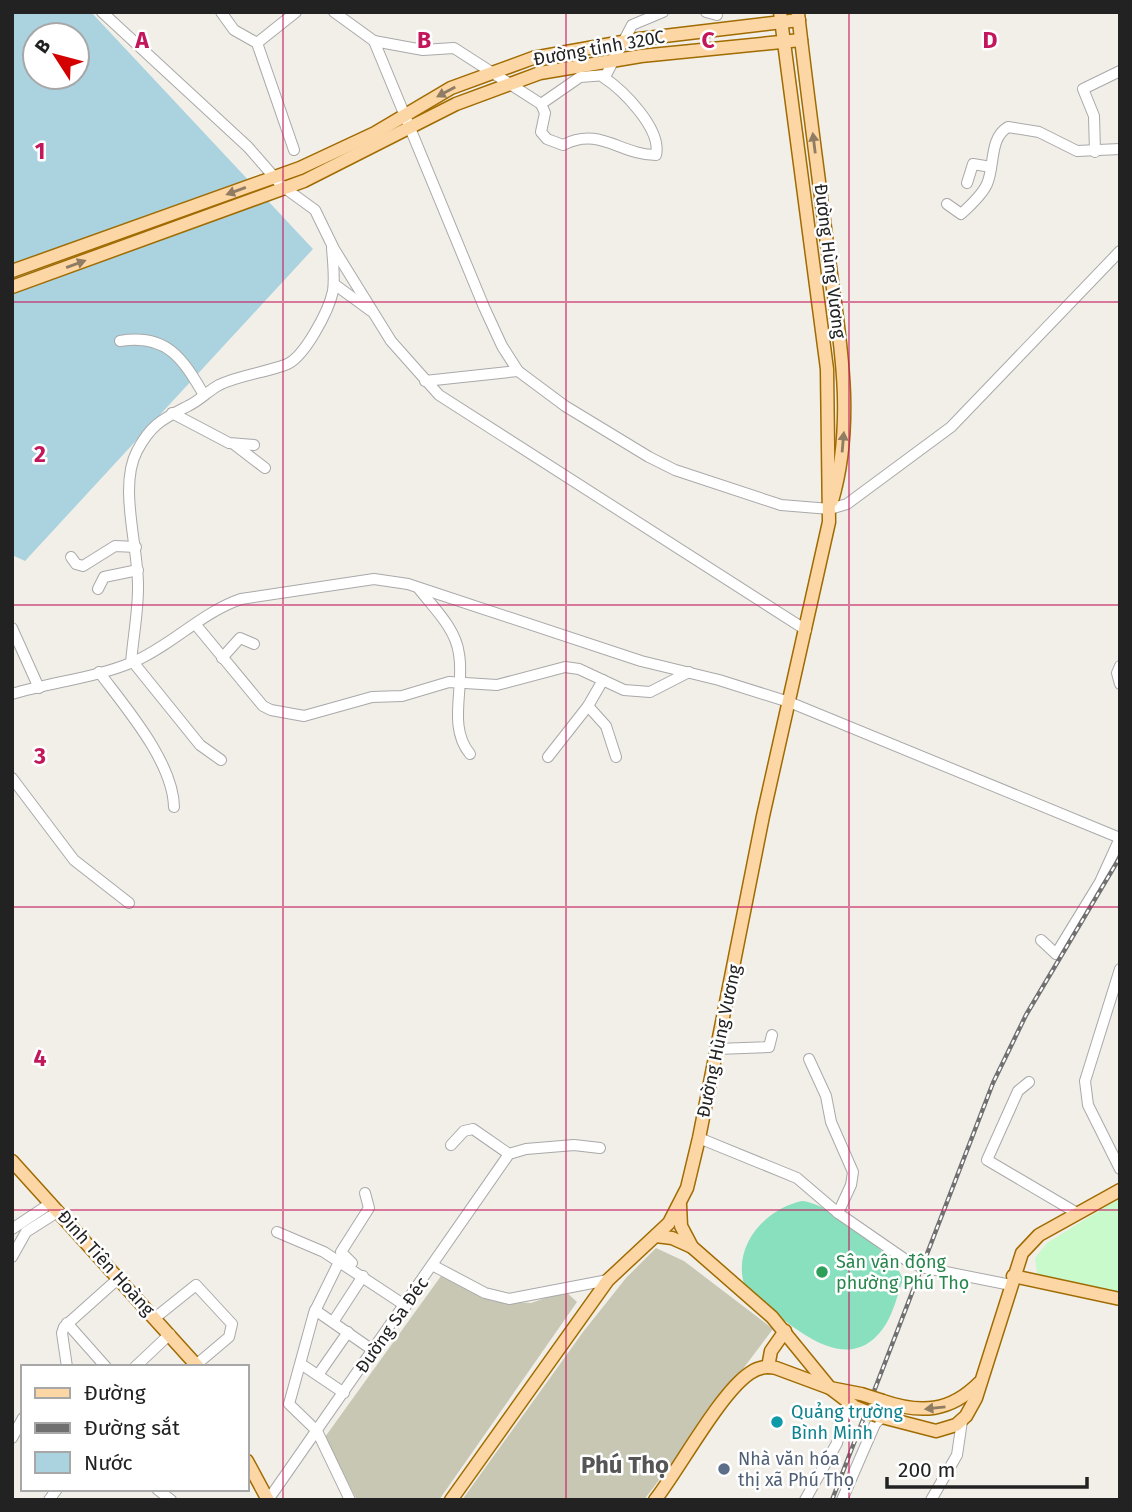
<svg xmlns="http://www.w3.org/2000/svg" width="1132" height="1512" font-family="'Fira Sans',sans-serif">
	<rect width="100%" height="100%" fill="#f2efe9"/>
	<g fill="#c7c7b4">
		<polygon points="656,1248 684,1261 773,1329 644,1500 462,1500 583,1332 626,1278"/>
		<polygon points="441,1276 492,1301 531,1303 565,1291 577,1302 439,1500 357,1500 325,1437"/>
	</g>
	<polygon fill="#c8facc" points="1120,1198 1120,1292 1044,1279 1037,1274 1035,1258 1047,1243"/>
	<path fill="#88e0be" d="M 802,1201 C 829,1203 892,1252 903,1279 C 898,1293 894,1311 886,1324 C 856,1372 812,1342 780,1317 C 767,1307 747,1297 743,1280 C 735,1242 768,1208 802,1201 Z"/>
	<path fill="#aad3df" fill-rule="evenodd" d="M 12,12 L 91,12 L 313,249 L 25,561 L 12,555 ZM 35,35 L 77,35 L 77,77 L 35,77 Z"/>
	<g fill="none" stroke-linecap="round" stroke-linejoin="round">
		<defs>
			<g id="minor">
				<polyline points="102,12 248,147 282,186 315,210 334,249 391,341 439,395 806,630"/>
				<polyline points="221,12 234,30 257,43 294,150"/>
				<polyline points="334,12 374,41 484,307 502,346 518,371 565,406 649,457 675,470 781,505 830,509 847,504 951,427 1120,251"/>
				<polyline points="706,12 717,15"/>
				<path d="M 374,41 L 423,50 L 454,48 L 541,104 L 545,113 L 541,132 L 547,139 L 563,145 C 600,126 620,155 656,155 C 662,129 623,90 603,77"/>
				<polyline points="257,43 296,12"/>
				<polyline points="541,104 580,77 606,75 632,25 663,12"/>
				<polyline points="1095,152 1094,116 1083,89 1120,71"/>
				<polyline points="967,183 973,164 991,167"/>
				<path d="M 947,204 L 961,214 C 970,206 982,195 987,184 C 995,166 989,138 1008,127 L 1039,132 L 1077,151 L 1120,149"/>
				<polyline points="334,284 371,311"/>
				<path d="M 120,341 C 167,333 183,359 204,395"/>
				<polyline points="425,381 518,371"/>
				<polyline points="172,413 229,443 254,445"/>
				<polyline points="235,445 265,468"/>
				<polyline points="71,557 76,564 83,566 115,546 136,547"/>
				<polyline points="98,589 104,577 138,570"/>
				<path d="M 419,589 C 434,608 456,629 459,654 C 465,688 447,726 470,754"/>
				<polyline points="196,625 263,706 271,710 304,716 372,697 402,696 449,682 497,685 565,667 579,669 624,690 650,692 689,672"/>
				<polyline points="12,628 39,688"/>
				<polyline points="222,658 240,638 254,644"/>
				<polyline points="133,662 200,745 221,760"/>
				<path d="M 131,663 C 133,638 138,613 138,588 C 139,548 118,487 137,451 C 151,424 163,419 188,406 C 199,401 208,391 219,385 C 240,375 263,373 285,365 C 304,359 329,310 333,291 C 335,277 333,262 332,248"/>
				<polyline points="1120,666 1117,673 1120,684"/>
				<path d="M 99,672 C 126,708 173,762 174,807"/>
				<path d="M 12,694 C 52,682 95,678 133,662 C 171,646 202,612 241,599 L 374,579 L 408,584 L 641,661 L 719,680 L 789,702 L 1120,838"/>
				<polyline points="588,706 606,726 616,757"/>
				<polyline points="548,757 588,706 603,680"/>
				<polyline points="12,778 74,860 129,903"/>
				<polyline points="1041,940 1056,954 1100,882 1120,838"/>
				<polyline points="1120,969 1085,1081 1088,1105 1120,1169"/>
				<polyline points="717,1049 769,1047 772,1035"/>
				<polyline points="809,1059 826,1096 831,1122 853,1172 851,1185 838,1213"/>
				<polyline points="1029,1082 1018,1091 987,1160 1077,1213"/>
				<polyline points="699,1138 797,1178 838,1213 906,1260 921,1267 1011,1285"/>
				<polyline points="451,1145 464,1131 473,1129 509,1154"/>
				<polyline points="12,1229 51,1203"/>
				<polyline points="277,1232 324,1252 406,1306"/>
				<polyline points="12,1257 26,1232 59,1211"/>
				<polyline points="339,1262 314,1313 289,1404 317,1431 350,1500"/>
				<polyline points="352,1263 341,1252 369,1208 365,1193"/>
				<polyline points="434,1266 485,1293 509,1299 608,1280"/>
				<polyline points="315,1310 374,1351"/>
				<polyline points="156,1317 196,1285 232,1324 229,1337 197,1364"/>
				<polyline points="333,1322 363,1276"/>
				<polyline points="67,1323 106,1367"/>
				<polyline points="301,1364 344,1393"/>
				<polyline points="67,1367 62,1333 64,1327 120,1277"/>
				<polyline points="135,1367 170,1334"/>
				<polyline points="318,1375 348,1332"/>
				<polyline points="12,1438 23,1418"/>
				<polyline points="157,1489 171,1500"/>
				<polyline points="49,1500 57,1489"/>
				<polyline points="268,1500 509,1154 526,1149 574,1145 600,1148"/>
				<polyline points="805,1500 837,1443 848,1404"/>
				<polyline points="842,1500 875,1424 882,1417"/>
				<polyline points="931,1500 957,1455 962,1421"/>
			</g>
			<g id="major">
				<path d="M 798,13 C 807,93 818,172 828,252 C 839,335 856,419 832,501"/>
				<polyline points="12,271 300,168 375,133 451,88 533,58 639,39 799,20"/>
				<polyline points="12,287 304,181 456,104 540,73 641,56 801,40"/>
				<polyline points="12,1161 198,1367"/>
				<polyline points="680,1205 681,1226 692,1247 772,1317 830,1388 855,1407"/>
				<polyline points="656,1236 672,1238 692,1247"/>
				<polyline points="1013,1276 1120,1299"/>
				<polyline points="768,1367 771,1351 785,1331"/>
				<path d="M 883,1401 C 921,1414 950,1412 979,1383"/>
				<polyline points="878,1416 936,1431 956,1425 966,1416 976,1398 1022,1253 1039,1235 1120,1190"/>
				<polyline points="247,1461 268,1500"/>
				<polyline points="451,1500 608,1280 669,1223 687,1188 699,1138 763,816 829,522 827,369 780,12"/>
				<path d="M 655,1500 C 680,1468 720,1393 750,1373 C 759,1367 766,1366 776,1368 L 830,1388 L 861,1394"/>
			</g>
		</defs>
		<use href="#minor" stroke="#a9a9a9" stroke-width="12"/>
		<use href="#major" stroke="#a06b00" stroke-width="15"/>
		<use href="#minor" stroke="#fff" stroke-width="10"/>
		<use href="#major" stroke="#fcd6a4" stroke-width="12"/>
		<defs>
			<polyline id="rail" points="832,1500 993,1083 1026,1015 1120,857"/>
		</defs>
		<use href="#rail" stroke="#707070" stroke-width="4.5"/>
		<use href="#rail" stroke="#fff" stroke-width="2" stroke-dasharray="5" stroke-linecap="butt"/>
		<defs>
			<g id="major-bridge">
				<polyline points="861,1394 883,1401"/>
				<polyline points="855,1407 878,1416"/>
			</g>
		</defs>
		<use href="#major-bridge" stroke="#a06b00" stroke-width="15" stroke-linecap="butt"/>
		<use href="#major-bridge" stroke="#fcd6a4" stroke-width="12"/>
	</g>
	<defs><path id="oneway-solid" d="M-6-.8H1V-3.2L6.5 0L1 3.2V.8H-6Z" transform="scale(1.75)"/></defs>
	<g fill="#8f7c63">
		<use href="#oneway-solid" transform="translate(446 92) rotate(152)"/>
		<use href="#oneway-solid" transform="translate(814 143) rotate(-97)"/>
		<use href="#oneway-solid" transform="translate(236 191) rotate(160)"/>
		<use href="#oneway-solid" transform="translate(76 264) rotate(-20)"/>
		<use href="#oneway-solid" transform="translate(843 442) rotate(-85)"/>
		<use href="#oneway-solid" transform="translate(935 1408) rotate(174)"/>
	</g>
	<path fill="none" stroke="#c2185b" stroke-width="2" stroke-opacity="0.55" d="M 283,12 L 283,1500M 566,12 L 566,1500M 849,12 L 849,1500M 12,302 L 1120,302M 12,605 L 1120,605M 12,907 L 1120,907M 12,1210 L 1120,1210"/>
	<circle fill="#2e9e5b" stroke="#fff" stroke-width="2.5" cx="822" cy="1272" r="7"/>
	<circle fill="#0f9aa8" stroke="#fff" stroke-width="2.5" cx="777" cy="1422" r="7"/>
	<circle fill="#5c6f8a" stroke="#fff" stroke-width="2.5" cx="724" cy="1469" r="7"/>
	<g text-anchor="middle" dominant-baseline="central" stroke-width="5" stroke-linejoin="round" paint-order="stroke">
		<g font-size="18" fill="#222" stroke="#fff">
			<text transform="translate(599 48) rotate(-10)">Đường tỉnh 320C</text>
			<text transform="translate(830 261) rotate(83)">Đường Hùng Vương</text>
			<text transform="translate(719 1041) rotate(-78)">Đường Hùng Vương</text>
			<text transform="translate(106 1263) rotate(48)">Đinh Tiên Hoàng</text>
			<text transform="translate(392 1325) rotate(-55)">Đường Sa Đéc</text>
		</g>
		<g font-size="18" fill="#27864d" stroke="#fff" text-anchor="start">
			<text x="836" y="1262">Sân vận động<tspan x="836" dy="21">phường Phú Thọ</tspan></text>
		</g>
		<g font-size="18" fill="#0d838f" stroke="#fff" text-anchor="start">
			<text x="791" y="1412">Quảng trường<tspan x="791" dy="21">Bình Minh</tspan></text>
		</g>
		<g font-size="18" fill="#4e5e75" stroke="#fff" text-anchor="start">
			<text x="738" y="1459">Nhà văn hóa<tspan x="738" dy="21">thị xã Phú Thọ</tspan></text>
		</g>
		<g font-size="24" font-weight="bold" fill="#555" stroke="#fff">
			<text x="625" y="1465">Phú Thọ</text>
		</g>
	</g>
	<g font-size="23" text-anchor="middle" font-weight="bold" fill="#c2185b" stroke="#fff" stroke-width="5" stroke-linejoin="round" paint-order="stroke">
		<text x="142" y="48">A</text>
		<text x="424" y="48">B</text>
		<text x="708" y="48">C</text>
		<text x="990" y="48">D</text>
		<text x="40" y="159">1</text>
		<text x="40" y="462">2</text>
		<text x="40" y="764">3</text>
		<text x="40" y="1066">4</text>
	</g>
	<rect width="1132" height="1512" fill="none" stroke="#222222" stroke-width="28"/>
	<rect x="21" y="1365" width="228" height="126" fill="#ffffff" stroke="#a7a7a7" stroke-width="2"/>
	<rect x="35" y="1388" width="35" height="10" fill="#fcd6a4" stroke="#a7a7a7" stroke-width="2"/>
	<text x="84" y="1400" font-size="21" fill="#222222">Đường</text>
	<rect x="35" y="1423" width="35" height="10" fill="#707070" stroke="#a7a7a7" stroke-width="2"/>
	<text x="84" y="1435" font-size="21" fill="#222222">Đường sắt</text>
	<rect x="35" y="1452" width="35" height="21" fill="#aad3df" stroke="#a7a7a7" stroke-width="2"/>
	<text x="84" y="1470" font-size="21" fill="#222222">Nước</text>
	<g transform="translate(56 56) rotate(306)"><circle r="33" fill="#ffffff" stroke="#a7a7a7" stroke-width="2"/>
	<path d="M0-5L12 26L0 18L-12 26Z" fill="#d40000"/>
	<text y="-10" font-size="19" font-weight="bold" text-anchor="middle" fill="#222222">B</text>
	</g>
	<path d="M887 1477v10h200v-10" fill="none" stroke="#222222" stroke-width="3.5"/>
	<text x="898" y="1477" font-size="21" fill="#222222" stroke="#ffffff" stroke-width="5" paint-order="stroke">200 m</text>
</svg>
